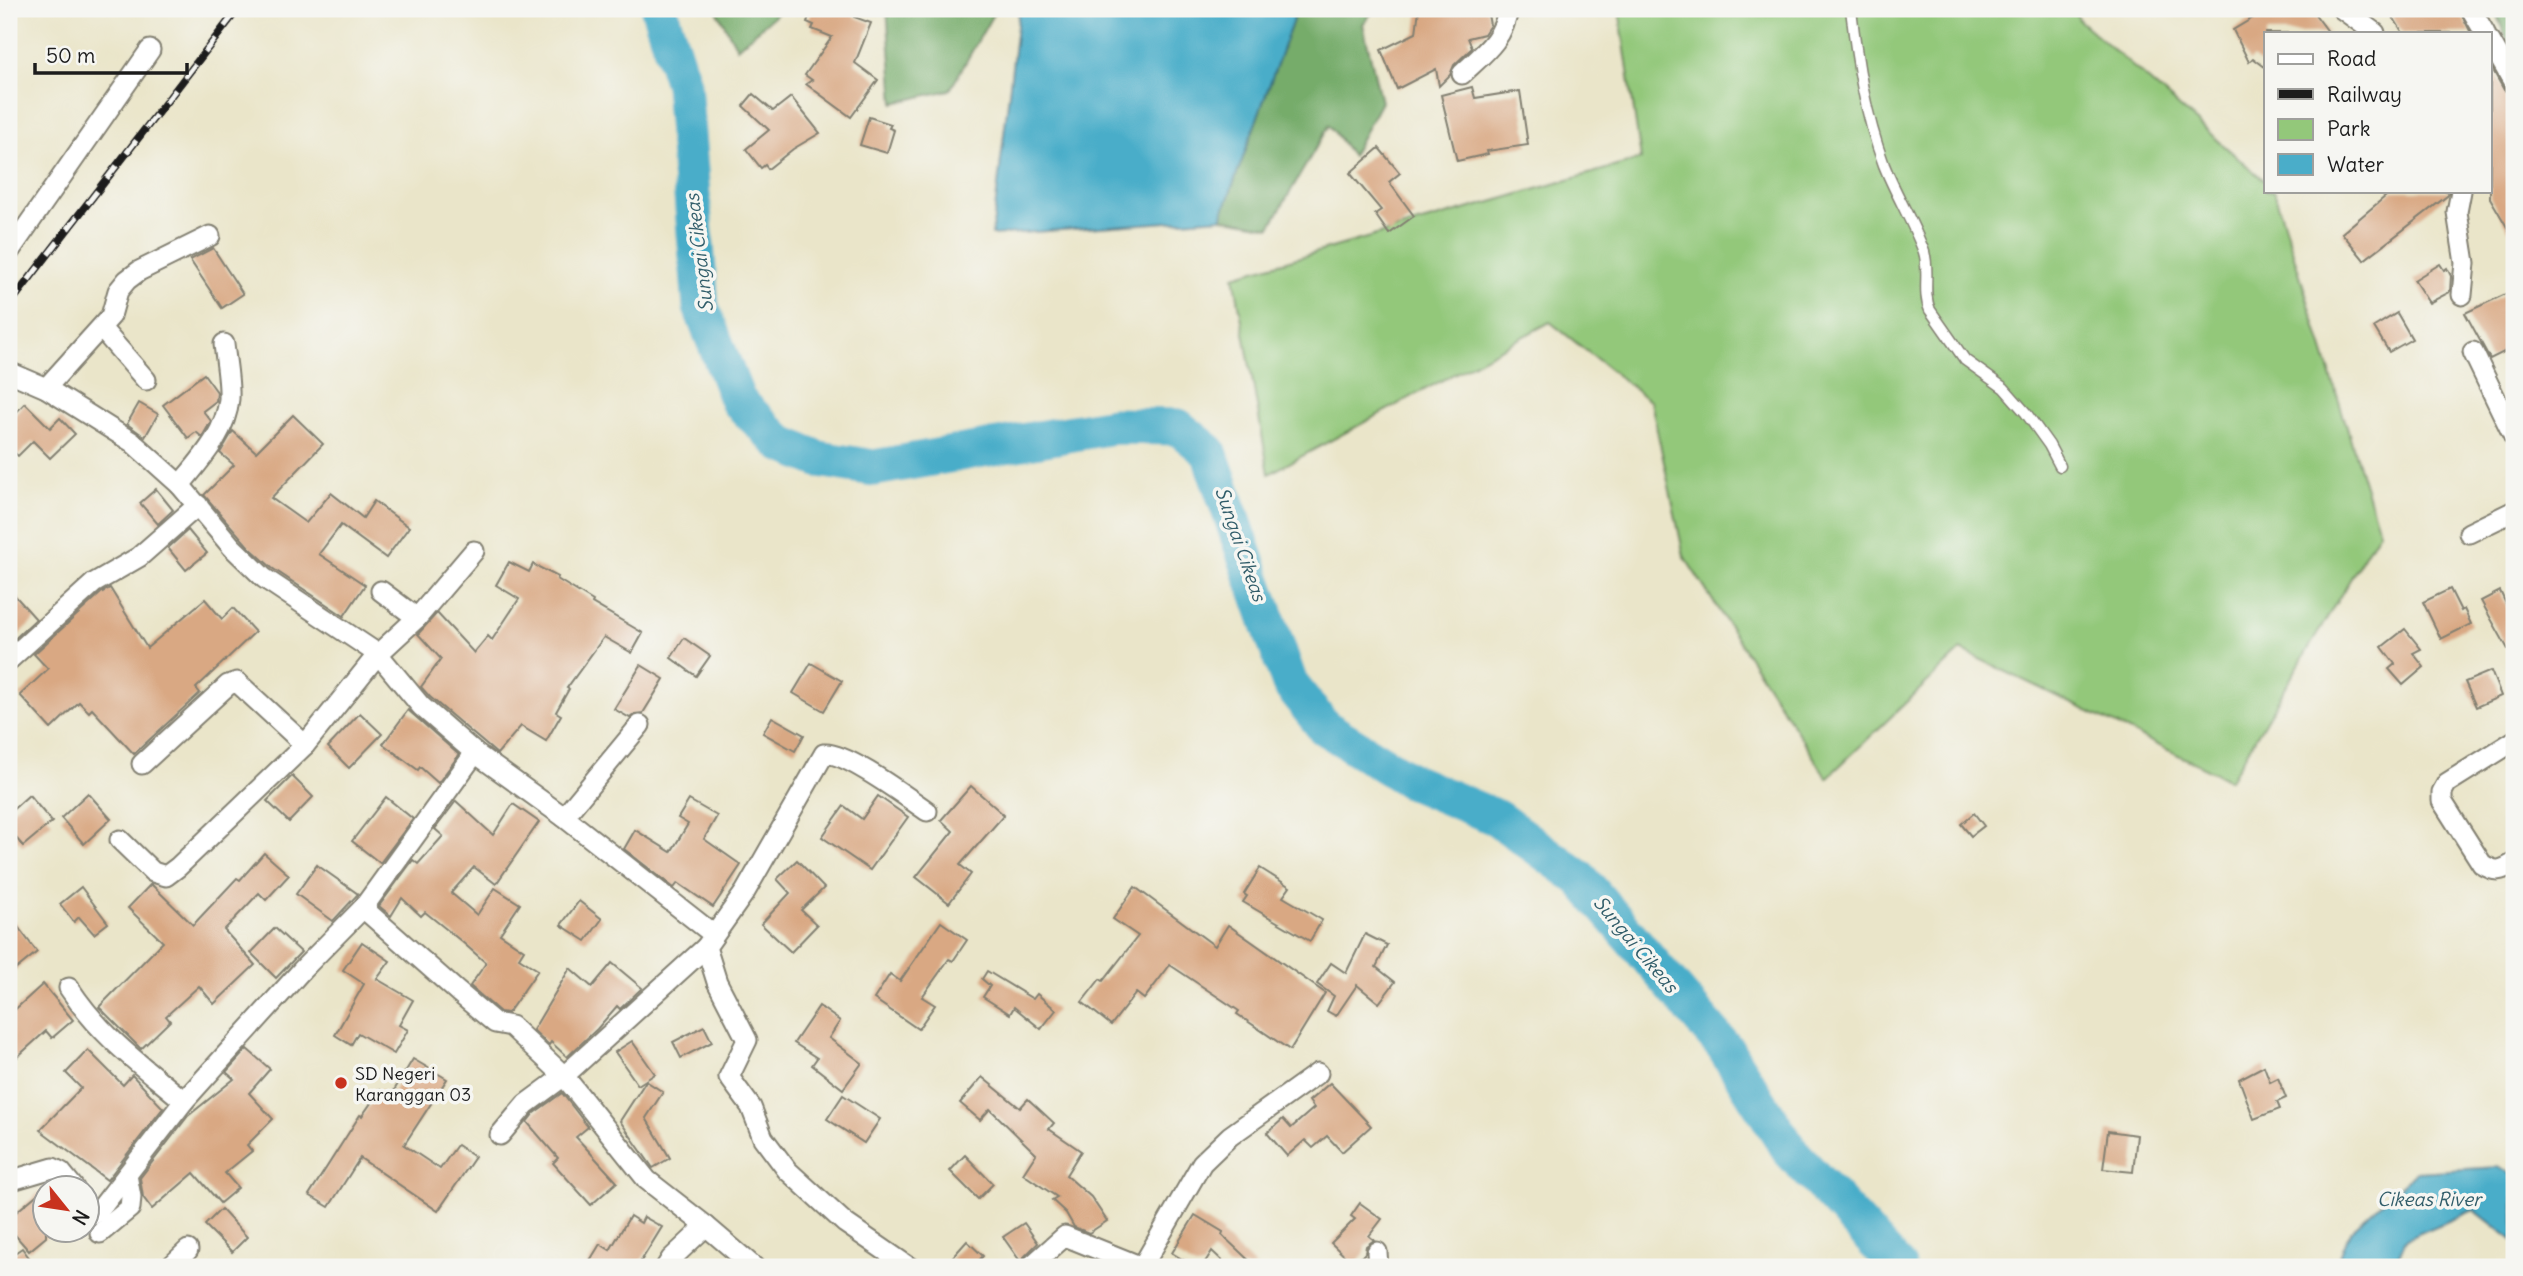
<svg xmlns="http://www.w3.org/2000/svg" width="2523" height="1276" font-family="Delius,sans-serif">
	<rect width="100%" height="100%" fill="#f6f6f2"/>
	<filter id="ink" filterUnits="userSpaceOnUse"><feTurbulence type="fractalNoise" baseFrequency=".0143" numOctaves="2"/><feDisplacementMap in="SourceGraphic" scale="14" xChannelSelector="R" yChannelSelector="G"/><feConvolveMatrix kernelMatrix="1 2 1 2 8 2 1 2 1" color-interpolation-filters="sRGB"/></filter>
	<filter id="wash" filterUnits="userSpaceOnUse"><feTurbulence type="fractalNoise" baseFrequency=".00686" numOctaves="4" result="noise"/><feDisplacementMap in="SourceGraphic" scale="28" xChannelSelector="R" yChannelSelector="G"/><feGaussianBlur stdDeviation="1.57" result="paint"/><feColorMatrix in="noise" values="0 0 0 0 0 0 0 0 0 0 0 0 0 0 0 0 0 1.4 0 .05"/><feComposite in="paint" operator="in"/></filter>
	<g filter="url(#wash)">
		<rect width="100%" height="100%" fill="#eae5c9"/>
		<polygon fill="#93c87a" stroke="#58724b" stroke-width="2" points="1619,9 2074,9 2079,20 2266,182 2266,191 2274,191 2379,531 2230,780 1961,650 1827,778 1684,556 1651,402 1550,322 1269,474 1234,276 1641,159"/>
		<g fill="#76ac6a" stroke="#496443" stroke-width="2">
			<polygon points="716,9 782,9 737,48"/>
			<polygon points="887,9 996,9 950,90 894,103"/>
			<polygon points="1297,9 1375,9 1363,24 1381,102 1352,156 1329,125 1270,227 1221,218"/>
			<polygon points="2494,9 2514,9 2514,56"/>
		</g>
		<g fill="#4aadc9" stroke="#336472" stroke-width="2">
			<polygon points="1019,9 1297,9 1221,218 992,235"/>
			<polygon points="2498,1167 2514,1174 2514,1241 2474,1210 2406,1239 2394,1267 2336,1267 2350,1231 2416,1172"/>
		</g>
		<g fill="none" stroke-linecap="round" stroke-linejoin="round">
			<polyline stroke="#4aadc9" stroke-width="37" points="659,9 683,84 701,307 738,401 782,444 819,459 874,468 1113,426 1178,427 1209,452 1290,684 1324,727 1412,782 1497,818 1581,879 1724,1047 1791,1152 1898,1267"/>
		</g>
		<g id="blocks">
			<g fill="#d9a883">
				<polygon points="812,9 857,9 854,17 871,23 855,63 878,80 851,117 806,84 812,80 805,75 832,37 812,29 814,25 807,22"/>
				<polygon points="1419,9 1487,9 1490,25 1484,34 1468,38 1472,48 1454,65 1450,75 1439,86 1436,69 1397,89 1381,50 1416,33"/>
				<polygon points="2268,9 2311,9 2329,33 2266,33 2266,68 2253,58 2249,62 2233,30"/>
				<polygon points="2388,9 2459,9 2471,33 2403,33"/>
				<polygon points="2490,65 2504,90 2514,95 2514,239 2490,198"/>
				<polygon points="1472,87 1475,98 1520,91 1528,145 1487,151 1488,154 1457,161 1441,95"/>
				<polygon points="753,94 773,111 791,97 820,133 793,149 768,169 765,165 761,168 746,149 769,130 743,106"/>
				<polygon points="869,117 891,124 889,128 894,130 887,153 860,145"/>
				<polygon points="1379,148 1400,173 1389,182 1414,216 1389,234 1375,214 1381,210 1350,173"/>
				<polygon points="2392,191 2449,191 2447,196 2364,260 2342,233"/>
				<polygon points="213,248 243,294 222,308 190,260"/>
				<polygon points="2440,264 2444,270 2447,268 2451,276 2450,292 2429,303 2414,280"/>
				<polygon points="2514,290 2514,347 2490,359 2465,313"/>
				<polygon points="2397,313 2412,339 2389,352 2374,327"/>
				<polygon points="204,374 217,392 216,401 203,411 211,421 202,437 196,432 188,438 163,405"/>
				<polygon points="25,403 50,428 60,418 75,434 50,458 33,441 18,456 9,448 9,420"/>
				<polygon points="139,403 158,414 145,437 127,424"/>
				<polygon points="293,415 323,444 271,498 306,523 331,493 363,518 374,501 409,527 386,558 341,525 319,554 365,585 344,616 272,568 249,547 204,495 234,465 220,453 233,431 256,452"/>
				<polygon points="156,489 173,510 158,524 140,503"/>
				<polygon points="188,530 207,553 186,570 168,548"/>
				<polygon points="509,562 529,572 533,564 558,577 557,579 593,601 592,603 643,633 632,653 604,637 567,688 569,689 556,712 561,715 546,741 521,726 497,754 430,697 421,687 441,659 418,634 437,613 474,653 488,636 492,640 519,599 496,585"/>
				<polygon points="110,588 147,648 205,599 222,619 233,608 255,632 196,688 200,693 134,754 92,709 89,712 79,702 51,729 20,695 48,669 34,654 101,593"/>
				<polygon points="9,589 36,619 9,644"/>
				<polygon points="2450,589 2461,611 2464,609 2471,624 2441,639 2423,602"/>
				<polygon points="2500,591 2514,621 2514,660 2481,601"/>
				<polygon points="2405,629 2421,649 2413,653 2424,667 2403,685 2389,669 2395,664 2382,647"/>
				<polygon points="684,638 710,656 696,676 671,658"/>
				<polygon points="811,663 842,681 824,711 793,693"/>
				<polygon points="641,665 664,679 643,713 635,714 630,718 614,709"/>
				<polygon points="2491,671 2501,696 2476,707 2465,682"/>
				<polygon points="408,710 459,755 438,783 420,767 418,770 383,744"/>
				<polygon points="360,713 382,734 349,768 328,747"/>
				<polygon points="772,717 804,735 795,751 763,733"/>
				<polygon points="292,776 313,797 289,822 267,801"/>
				<polygon points="971,786 1004,815 960,865 971,874 949,903 916,877 953,831 941,820"/>
				<polygon points="88,793 111,819 84,844 61,818"/>
				<polygon points="29,795 52,822 23,846 9,830 9,813"/>
				<polygon points="878,796 908,817 870,870 822,837 844,806 862,819"/>
				<polygon points="386,797 413,819 380,863 352,841"/>
				<polygon points="689,800 717,816 704,839 741,865 713,907 678,883 674,888 624,849 635,830 671,852 688,824 678,818"/>
				<polygon points="456,801 493,835 513,804 539,822 496,884 474,867 451,893 477,915 495,888 520,904 500,934 524,950 519,958 538,970 508,1013 500,1012 470,986 486,963 461,941 425,912 421,916 402,898 391,916 379,906 413,860 418,864 443,836 435,829"/>
				<polygon points="1974,813 1984,826 1971,836 1961,824"/>
				<polygon points="264,853 289,875 266,900 259,893 224,930 255,965 214,1004 199,986 166,1016 170,1021 141,1049 99,1007 163,942 128,908 151,884 193,925 237,878 240,880"/>
				<polygon points="797,860 824,888 801,910 817,925 791,952 761,924 790,893 777,879"/>
				<polygon points="317,865 358,894 333,921 296,894"/>
				<polygon points="1260,868 1290,887 1283,897 1322,920 1310,941 1243,902 1247,896 1244,894"/>
				<polygon points="81,887 108,923 94,934 79,917 74,922 60,904"/>
				<polygon points="1135,887 1215,946 1228,925 1325,993 1290,1050 1237,1014 1239,1011 1170,965 1144,999 1136,993 1111,1025 1082,1002 1100,979 1103,981 1138,936 1113,919"/>
				<polygon points="579,901 602,919 586,941 561,925"/>
				<polygon points="9,915 37,952 9,975"/>
				<polygon points="941,922 967,940 953,961 949,959 922,997 935,1005 918,1029 874,999 890,974 900,981"/>
				<polygon points="275,928 301,952 276,978 251,953"/>
				<polygon points="1365,934 1387,945 1376,967 1395,982 1379,1003 1357,985 1336,1016 1327,1011 1334,996 1317,984 1331,963 1346,973"/>
				<polygon points="362,942 390,961 377,979 413,1000 399,1025 408,1030 394,1054 358,1033 351,1045 335,1035 364,984 343,970"/>
				<polygon points="612,963 642,988 620,1009 617,1006 597,1029 567,1057 551,1042 549,1045 533,1030 570,968 592,987"/>
				<polygon points="987,971 1033,999 1037,994 1056,1010 1041,1029 1014,1007 1010,1014 983,997 990,986 982,979"/>
				<polygon points="43,984 73,1020 52,1038 46,1031 16,1058 9,1050 9,1015"/>
				<polygon points="819,1006 840,1021 829,1038 862,1063 843,1089 812,1065 817,1058 794,1043"/>
				<polygon points="704,1026 712,1042 681,1058 673,1042"/>
				<polygon points="632,1041 655,1074 638,1085 615,1052"/>
				<polygon points="247,1049 270,1069 249,1093 273,1119 247,1145 252,1151 225,1173 238,1188 220,1203 194,1173 152,1209 143,1197 140,1178 188,1116 234,1079 226,1072"/>
				<polygon points="88,1050 123,1085 132,1075 163,1108 107,1180 40,1130 81,1088 66,1073"/>
				<polygon points="413,1059 447,1079 404,1145 440,1169 457,1145 475,1157 438,1211 360,1158 329,1207 309,1195 360,1115 362,1116 380,1090 390,1097"/>
				<polygon points="2264,1066 2270,1082 2278,1078 2286,1098 2277,1102 2280,1109 2254,1119 2239,1079"/>
				<polygon points="982,1077 1020,1108 1028,1099 1054,1123 1049,1129 1081,1151 1066,1175 1091,1197 1107,1221 1089,1233 1074,1227 1066,1213 1052,1200 1057,1197 1023,1174 1036,1154 990,1109 980,1120 960,1103"/>
				<polygon points="646,1081 663,1092 646,1118 670,1158 653,1168 620,1121"/>
				<polygon points="1330,1083 1371,1126 1342,1152 1327,1136 1313,1148 1305,1140 1287,1156 1267,1133 1283,1119 1291,1128 1314,1108 1309,1101"/>
				<polygon points="562,1093 588,1127 576,1137 617,1182 591,1205 553,1163 558,1158 527,1122 534,1113"/>
				<polygon points="843,1095 880,1119 864,1143 827,1119"/>
				<polygon points="2108,1131 2137,1135 2133,1172 2103,1169"/>
				<polygon points="965,1155 993,1184 978,1199 950,1171"/>
				<polygon points="46,1187 46,1237 29,1251 9,1228 9,1218"/>
				<polygon points="1360,1203 1382,1219 1369,1236 1374,1240 1366,1246 1365,1253 1354,1265 1331,1243 1355,1219 1351,1216"/>
				<polygon points="221,1209 247,1237 232,1252 205,1225"/>
				<polygon points="1195,1215 1223,1232 1222,1235 1256,1267 1229,1267 1212,1251 1202,1267 1195,1267 1172,1253"/>
				<polygon points="630,1216 641,1223 644,1217 662,1227 638,1266 640,1267 586,1267 600,1244 610,1250"/>
				<polygon points="1024,1223 1038,1243 1020,1261 1003,1237"/>
				<polygon points="967,1241 983,1256 973,1267 958,1267 950,1260"/>
				<polygon points="22,1248 36,1267 9,1267 9,1257"/>
			</g>
		</g>
	</g>
	<g filter="url(#ink)">
		<use href="#blocks" fill-opacity="0" stroke="#838072" stroke-width="2"/>
		<g fill="none" stroke-linecap="round" stroke-linejoin="round">
			<defs>
				<path id="service" d="M 1851,9 C 1857,62 1865,114 1884,165 C 1896,195 1913,222 1924,252 C 1930,271 1922,293 1930,310 L 1965,360 L 2004,388 L 2026,413 L 2049,445 L 2060,466"/>
				<g id="minor">
					<polyline points="2342,9 2375,33"/>
					<polyline points="2471,9 2485,33"/>
					<polyline points="2490,41 2514,83"/>
					<path d="M 1462,74 C 1483,54 1504,39 1508,9"/>
					<polyline points="2461,191 2457,212 2465,263 2462,295"/>
					<polyline points="9,252 150,50"/>
					<polyline points="101,328 146,380"/>
					<polyline points="2473,352 2514,437"/>
					<polyline points="9,372 46,388 132,442 180,485 232,547 264,578 378,654 421,706 475,753 564,817 713,934"/>
					<polyline points="46,388 111,316 118,291 127,280 139,271 210,236"/>
					<path d="M 180,485 C 201,459 226,433 229,399 C 230,382 226,362 224,344"/>
					<polyline points="2469,533 2514,511"/>
					<polyline points="381,591 417,618"/>
					<polyline points="9,660 94,583 139,557 198,505"/>
					<path d="M 2514,741 L 2447,783 L 2442,792 L 2442,801 L 2482,864 C 2496,873 2501,871 2514,863"/>
					<polyline points="142,764 228,685 237,682 305,745"/>
					<polyline points="564,817 640,725"/>
					<polyline points="120,840 153,872 166,876 178,867 305,745 378,654 417,618 474,551"/>
					<polyline points="363,908 458,992 495,1023 511,1026 564,1076 647,1180 706,1226 671,1259 666,1267"/>
					<path d="M 69,988 C 101,1037 140,1064 184,1101"/>
					<polyline points="500,1135 526,1104 564,1076 706,947"/>
					<polyline points="9,1181 53,1168 61,1172 74,1188"/>
					<polyline points="88,1208 93,1214 98,1212 184,1101 302,970 363,908 475,753"/>
					<polyline points="706,1226 754,1267"/>
					<polyline points="100,1233 130,1208 131,1197 127,1175"/>
					<polyline points="1377,1252 1378,1267"/>
					<polyline points="170,1267 188,1250"/>
					<path d="M 909,1267 L 845,1223 L 787,1170 L 763,1138 L 751,1107 L 729,1077 L 747,1040 L 717,982 L 706,947 L 745,892 L 824,754 C 845,751 908,798 927,811"/>
					<polyline points="1030,1267 1065,1236 1142,1267 1202,1163 1230,1136 1318,1073"/>
				</g>
			</defs>
			<use href="#service" stroke="#838072" stroke-width="13"/>
			<use href="#minor" stroke="#838072" stroke-width="23"/>
			<use href="#service" stroke="#fff" stroke-width="10"/>
			<use href="#minor" stroke="#fff" stroke-width="19"/>
			<defs>
				<polyline id="rail" points="9,305 238,9"/>
			</defs>
			<use href="#rail" stroke="#1c1c1c" stroke-width="8"/>
			<use href="#rail" stroke="#f6f6f2" stroke-width="5" stroke-dasharray="16" stroke-linecap="butt"/>
		</g>
	</g>
	<circle fill="#c8321e" stroke="#f6f6f2" stroke-width="2.5" cx="341" cy="1083" r="7"/>
	<g text-anchor="middle" dominant-baseline="central" stroke-width="7" stroke-linejoin="round" paint-order="stroke">
		<g font-size="18" fill="#1c1c1c" stroke="#f6f6f2" text-anchor="start">
			<text x="355" y="1073">SD Negeri<tspan x="355" dy="21">Karanggan 03</tspan></text>
		</g>
		<g font-size="19" font-style="italic" fill="#315d6a" stroke="#f6f6f2">
			<text transform="translate(699 253) rotate(-97)">Sungai Cikeas</text>
			<text transform="translate(1241 544) rotate(71)">Sungai Cikeas</text>
			<text transform="translate(1636 944) rotate(50)">Sungai Cikeas</text>
			<text x="2429" y="1199">Cikeas River</text>
		</g>
	</g>
	<rect width="2523" height="1276" fill="none" stroke="#f6f6f2" stroke-width="35"/>
	<rect x="2264" y="32" width="228" height="161" fill="#f6f6f2" stroke="#9f9f9c" stroke-width="2"/>
	<rect x="2278" y="54" width="35" height="10" fill="#ffffff" stroke="#9f9f9c" stroke-width="2"/>
	<text x="2327" y="66" font-size="21" fill="#1c1c1c">Road</text>
	<rect x="2278" y="89" width="35" height="10" fill="#1c1c1c" stroke="#9f9f9c" stroke-width="2"/>
	<text x="2327" y="102" font-size="21" fill="#1c1c1c">Railway</text>
	<rect x="2278" y="119" width="35" height="21" fill="#93c87a" stroke="#9f9f9c" stroke-width="2"/>
	<text x="2327" y="136" font-size="21" fill="#1c1c1c">Park</text>
	<rect x="2278" y="154" width="35" height="21" fill="#4aadc9" stroke="#9f9f9c" stroke-width="2"/>
	<text x="2327" y="172" font-size="21" fill="#1c1c1c">Water</text>
	<g transform="translate(66 1209) rotate(120)"><circle r="33" fill="#f6f6f2" stroke="#9f9f9c" stroke-width="2"/>
	<path d="M0-5L12 26L0 18L-12 26Z" fill="#c8321e"/>
	<text y="-10" font-size="19" font-weight="bold" text-anchor="middle" fill="#1c1c1c">N</text>
	</g>
	<path d="M35 63v10h152v-10" fill="none" stroke="#1c1c1c" stroke-width="3.5"/>
	<text x="46" y="63" font-size="21" fill="#1c1c1c" stroke="#f6f6f2" stroke-width="5" paint-order="stroke">50 m</text>
</svg>
